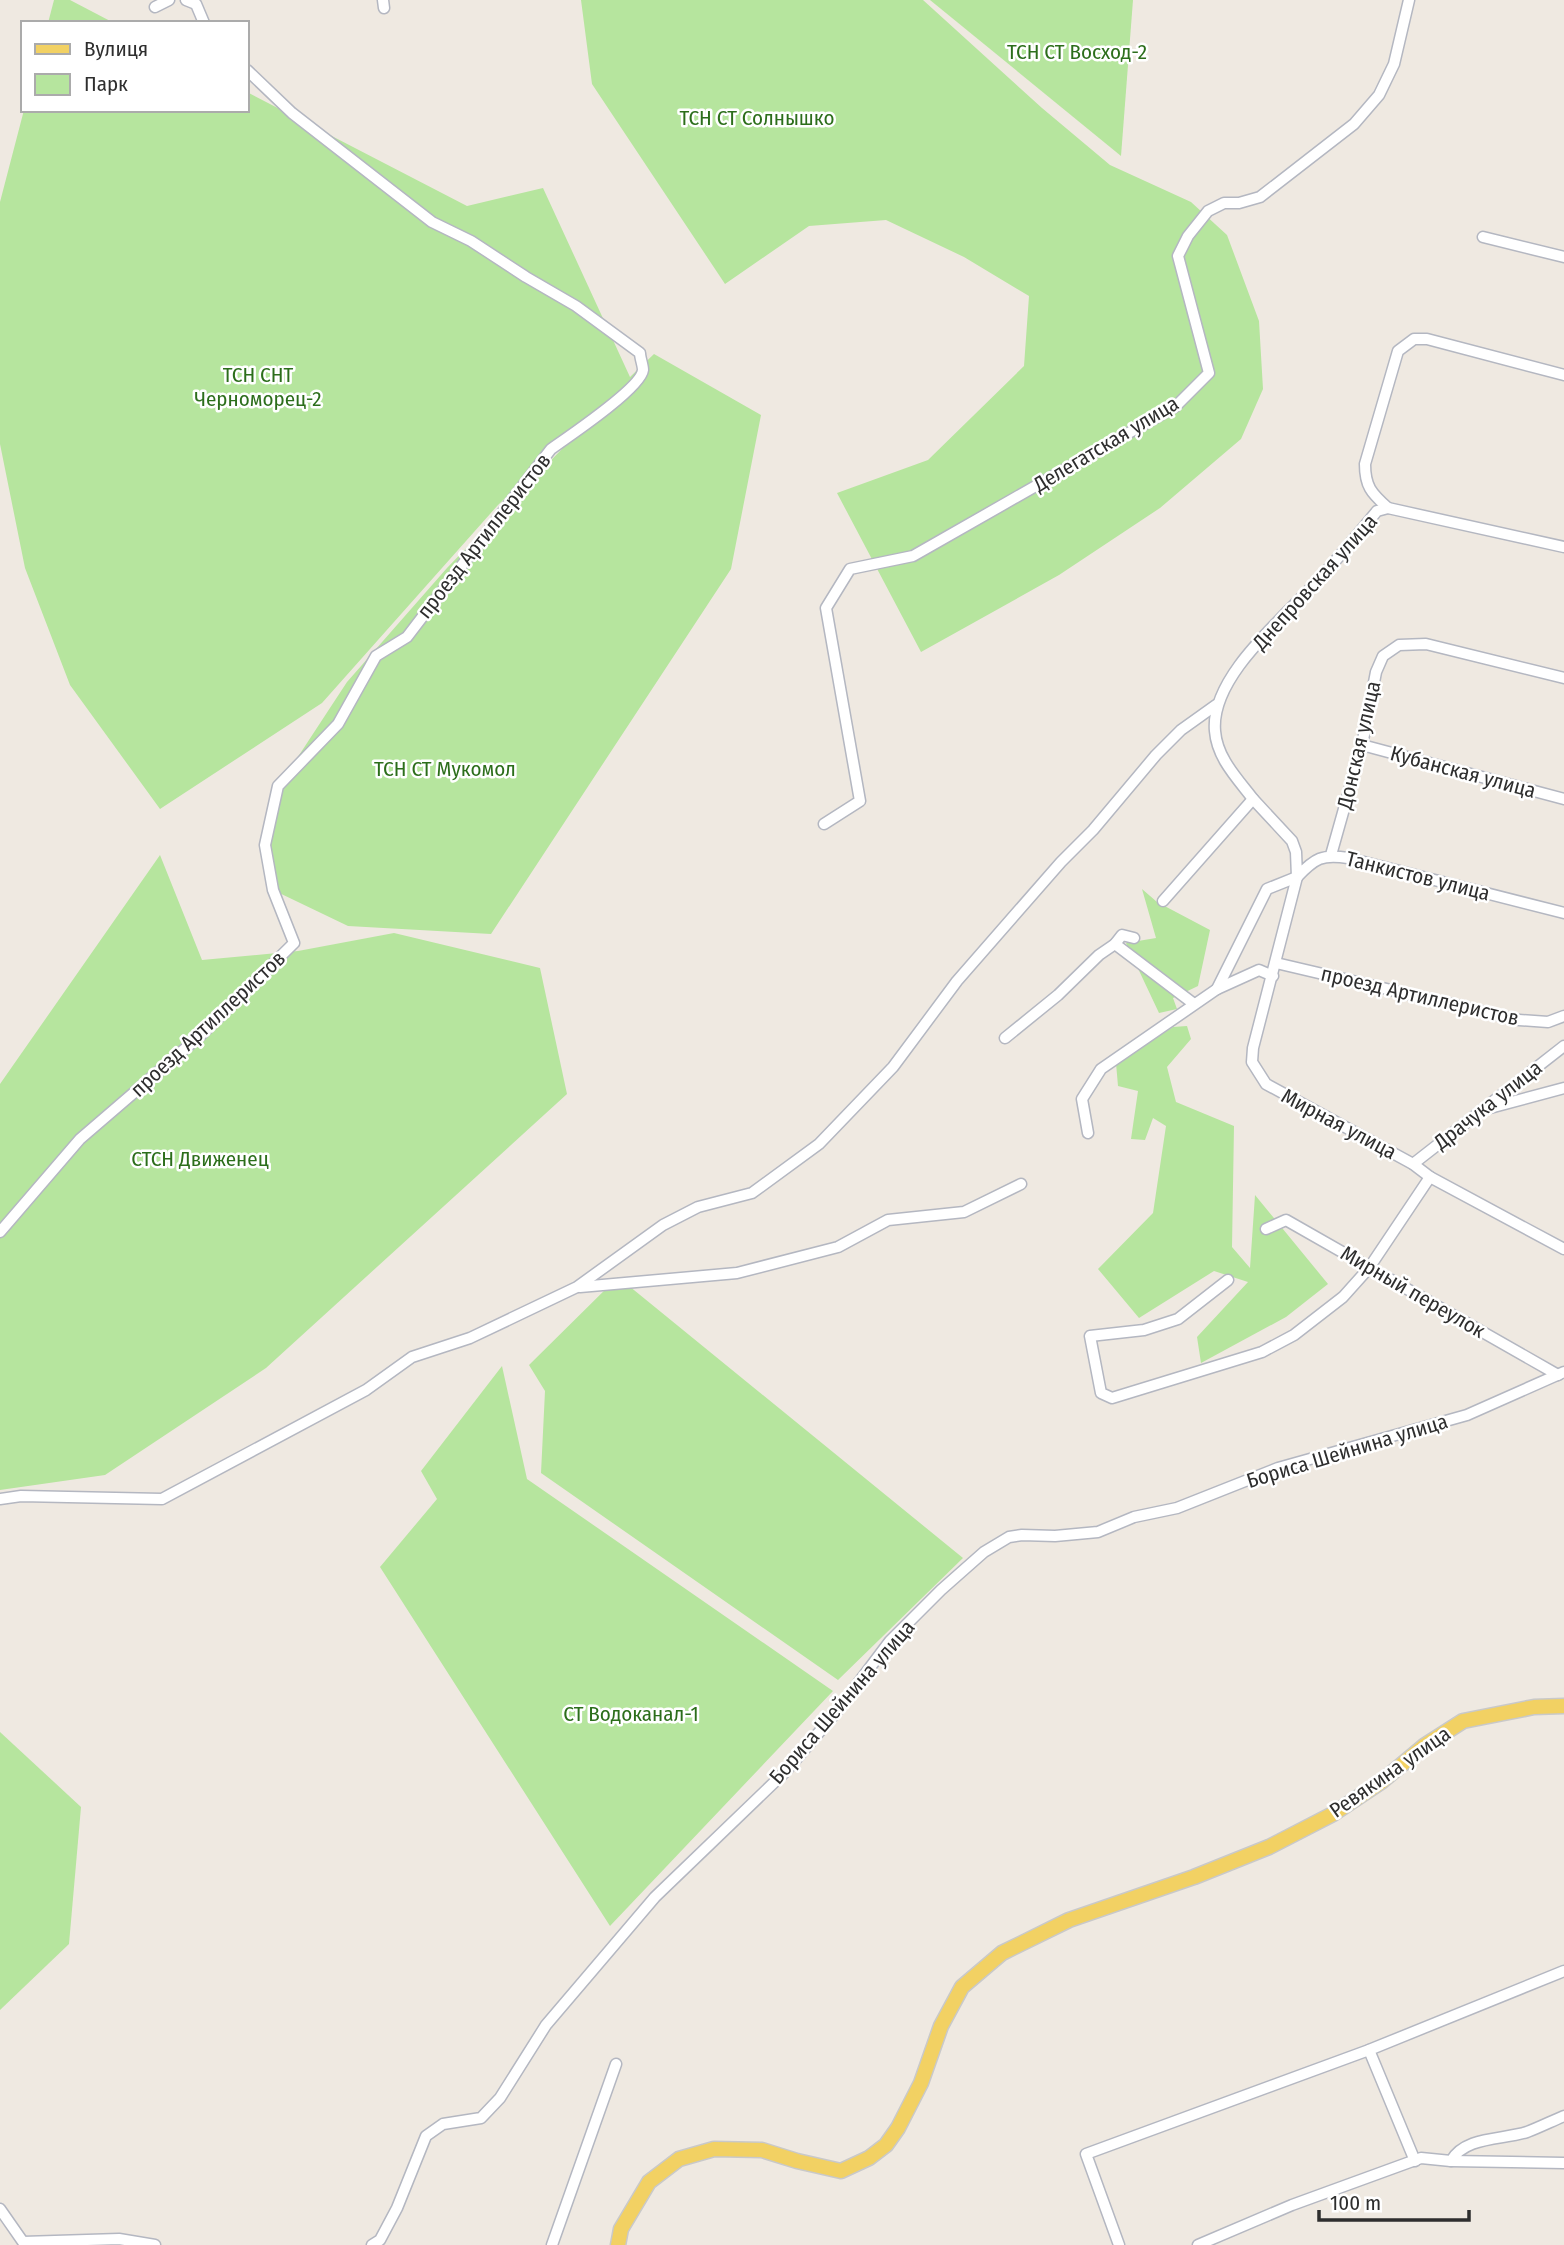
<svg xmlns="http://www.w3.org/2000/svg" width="1564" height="2245" font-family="'Fira Sans Condensed',sans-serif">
	<rect width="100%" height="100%" fill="#efe9e1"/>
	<g fill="#b6e59e">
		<polygon points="54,0 70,0 114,23 48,23"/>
		<polygon points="581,0 923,0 1042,108 1110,165 1191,202 1227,235 1259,321 1263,389 1241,439 1160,508 1059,575 921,652 837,493 928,460 1024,366 1029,296 964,257 886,220 809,226 725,284 592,84"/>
		<polygon points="930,0 1133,0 1121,156"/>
		<polygon points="247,92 467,206 543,188 630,377 654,354 761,415 731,569 491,934 348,926 273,890 269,801 347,682 447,568 618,391 498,505 322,703 160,809 70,685 25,568 0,444 0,202 24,110 247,110"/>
		<polygon points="160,855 202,960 298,951 394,933 540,968 567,1094 266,1368 105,1475 0,1490 0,1084"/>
		<polygon points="1142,889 1157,902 1210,930 1198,986 1173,998 1177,1009 1159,1013 1126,943 1156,938"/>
		<polygon points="1187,1026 1191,1039 1167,1067 1176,1102 1234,1126 1232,1247 1250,1268 1255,1195 1328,1284 1286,1317 1201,1363 1197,1337 1248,1282 1214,1271 1139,1318 1098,1269 1153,1213 1166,1126 1153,1118 1145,1140 1131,1139 1138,1091 1118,1086 1116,1063 1173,1027"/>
		<polygon points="618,1277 963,1558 838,1680 541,1473 545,1391 529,1365"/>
		<polygon points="502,1366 527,1479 833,1691 610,1926 380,1567 437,1499 421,1471"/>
		<polygon points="0,1732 81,1807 69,1944 0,2010"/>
	</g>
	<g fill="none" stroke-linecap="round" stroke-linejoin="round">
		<defs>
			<g id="minor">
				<polyline points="186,0 196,4 204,23"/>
				<polyline points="383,0 384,8"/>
				<polyline points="155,7 169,0"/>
				<polyline points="1483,237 1564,257"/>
				<path d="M 1388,508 C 1371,493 1365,486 1365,464 L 1398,351 L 1414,339 L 1427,339 L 1564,375"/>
				<polyline points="1362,745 1564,799"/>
				<path d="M 1253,799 C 1237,778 1217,758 1215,731 C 1210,675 1288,615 1322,576 C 1341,555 1359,533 1377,511 L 1388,508 L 1564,547"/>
				<polyline points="824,824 860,801 826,608 850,569 913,556 1176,406 1209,373 1178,256 1188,236 1208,211 1224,203 1239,203 1260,197 1354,124 1379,95 1394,64 1409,0"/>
				<polyline points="1331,855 1362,745 1376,672 1383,656 1399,645 1426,644 1564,678"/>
				<polyline points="1297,877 1253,1048 1252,1062 1266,1084 1413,1164 1430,1177 1564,1249"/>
				<path d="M 1163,901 L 1253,799 L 1292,841 L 1296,852 L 1297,877 C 1315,858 1322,854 1348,858 L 1564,913"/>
				<polyline points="1115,944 1194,1004"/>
				<polyline points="1276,963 1519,1020 1548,1022 1564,1016"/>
				<polyline points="1217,989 1267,889 1297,877"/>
				<polyline points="1005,1038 1058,995 1099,955 1115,944 1122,935 1134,938"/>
				<polyline points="1486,1109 1564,1088"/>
				<polyline points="1088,1133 1082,1099 1101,1069 1217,989 1259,970 1273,976"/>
				<polyline points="1413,1164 1564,1046"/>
				<polyline points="1266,1229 1286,1220 1558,1375"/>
				<path d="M 0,1232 L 80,1139 L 201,1035 L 294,943 L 273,890 L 265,845 L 278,786 L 338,724 L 376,656 L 407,637 L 551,449 C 568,437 641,388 643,370 C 643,365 640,358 640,353 L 576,306 L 526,277 L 471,241 L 432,222 L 292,113 L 247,70"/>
				<polyline points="1228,1280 1178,1319 1144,1330 1090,1336 1101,1393 1112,1398 1262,1352 1294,1335 1343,1297 1369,1268 1430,1177"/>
				<polyline points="580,1287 737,1273 838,1247 888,1220 964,1212 1021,1184"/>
				<polyline points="0,1499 21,1496 162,1499 366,1390 412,1357 470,1338 577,1287 663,1225 698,1207 752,1193 819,1144 893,1067 957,981 1061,862 1093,830 1156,755 1181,730 1216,705"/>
				<polyline points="1415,2161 1369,2050 1564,1971"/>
				<polyline points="1451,2161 1564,2163"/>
				<polyline points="0,2209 23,2242 119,2239 155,2245"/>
				<polyline points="372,2245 380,2240 397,2208 426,2136 443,2124 481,2118 500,2098 546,2025 655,1897 786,1771 838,1710 890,1641 941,1590 984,1552 1009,1537 1022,1535 1055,1536 1098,1532 1134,1517 1177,1508 1278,1468 1467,1415 1564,1372"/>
				<polyline points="552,2245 616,2064"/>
				<polyline points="1119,2245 1086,2154 1369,2050"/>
				<path d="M 1198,2245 L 1292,2205 L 1421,2158 L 1451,2161 C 1465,2136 1503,2140 1527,2132 C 1540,2127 1552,2121 1564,2116"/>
			</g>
			<polyline id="major" points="618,2245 621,2229 649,2182 679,2159 714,2149 762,2150 797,2161 841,2171 869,2158 886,2145 898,2128 921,2083 941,2026 962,1987 1002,1953 1069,1920 1194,1877 1269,1847 1333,1814 1381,1782 1424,1746 1463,1721 1534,1707 1564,1706"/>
		</defs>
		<use href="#minor" stroke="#b4b7c1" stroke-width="13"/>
		<use href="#major" stroke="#c9c9c9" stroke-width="17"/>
		<use href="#minor" stroke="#fff" stroke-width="10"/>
		<use href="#major" stroke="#f2d163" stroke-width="14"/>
	</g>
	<g text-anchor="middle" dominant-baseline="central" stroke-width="5" stroke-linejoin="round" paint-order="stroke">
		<g font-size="21" fill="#2c6e1b" stroke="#fff">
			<text x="1077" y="52">ТСН СТ Восход-2</text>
			<text x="757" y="118">ТСН СТ Солнышко</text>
			<text x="258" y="375">ТСН СНТ<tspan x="258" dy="24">Черноморец-2</tspan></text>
			<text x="445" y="769">ТСН СТ Мукомол</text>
			<text x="200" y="1159">СТСН Движенец</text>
			<text x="631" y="1714">СТ Водоканал-1</text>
		</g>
		<g font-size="21" fill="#2e2e2e" stroke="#fff">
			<text transform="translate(1106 444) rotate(-31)">Делегатская улица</text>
			<text transform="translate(484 536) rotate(-52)">проезд Артиллеристов</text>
			<text transform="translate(1315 582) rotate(-48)">Днепровская улица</text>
			<text transform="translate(1359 745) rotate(-77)">Донская улица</text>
			<text transform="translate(1463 772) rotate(15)">Кубанская улица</text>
			<text transform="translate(1418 876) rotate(14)">Танкистов улица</text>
			<text transform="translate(1420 996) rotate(13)">проезд Артиллеристов</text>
			<text transform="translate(208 1024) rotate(-43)">проезд Артиллеристов</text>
			<text transform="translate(1488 1105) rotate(-38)">Драчука улица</text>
			<text transform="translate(1339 1124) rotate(28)">Мирная улица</text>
			<text transform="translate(1413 1292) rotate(30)">Мирный переулок</text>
			<text transform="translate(1347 1451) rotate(-17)">Бориса Шейнина улица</text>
			<text transform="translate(842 1702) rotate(-49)">Бориса Шейнина улица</text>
			<text transform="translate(1390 1772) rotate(-35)">Ревякина улица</text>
		</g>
	</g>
	<rect x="21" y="21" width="228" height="91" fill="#ffffff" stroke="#ababab" stroke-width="2"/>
	<rect x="35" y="44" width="35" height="10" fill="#f2d163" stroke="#ababab" stroke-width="2"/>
	<text x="84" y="56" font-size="21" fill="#2e2e2e">Вулиця</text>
	<rect x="35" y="74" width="35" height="21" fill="#b6e59e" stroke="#ababab" stroke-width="2"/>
	<text x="84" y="91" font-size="21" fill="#2e2e2e">Парк</text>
	<path d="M1319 2210v10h150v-10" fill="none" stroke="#2e2e2e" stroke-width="3.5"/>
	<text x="1330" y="2210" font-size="21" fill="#2e2e2e" stroke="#ffffff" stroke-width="5" paint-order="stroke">100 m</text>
</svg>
